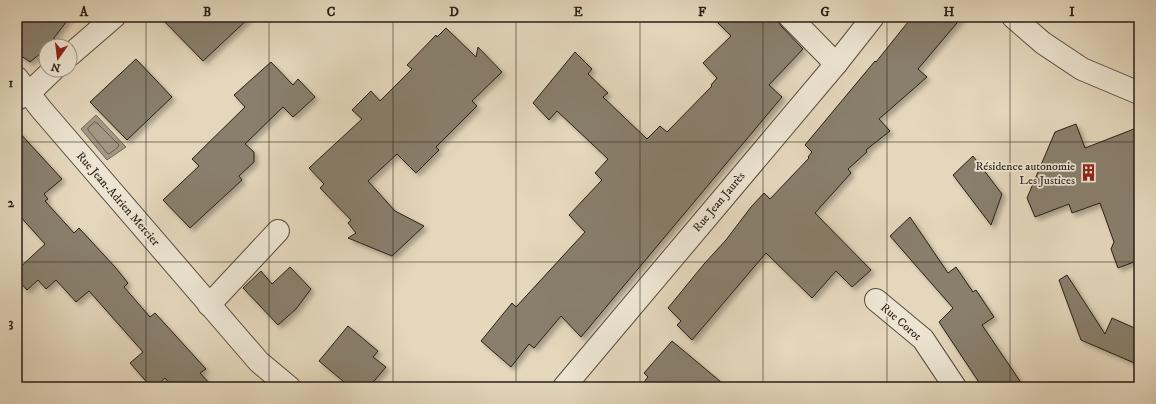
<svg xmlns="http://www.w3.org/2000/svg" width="1156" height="404" font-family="'IM FELL DW Pica',serif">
	<defs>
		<filter id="shadow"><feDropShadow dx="3.5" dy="3.5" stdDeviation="2" flood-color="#0004"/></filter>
	</defs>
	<rect width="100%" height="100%" fill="#e4d7bc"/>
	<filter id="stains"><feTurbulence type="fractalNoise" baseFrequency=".005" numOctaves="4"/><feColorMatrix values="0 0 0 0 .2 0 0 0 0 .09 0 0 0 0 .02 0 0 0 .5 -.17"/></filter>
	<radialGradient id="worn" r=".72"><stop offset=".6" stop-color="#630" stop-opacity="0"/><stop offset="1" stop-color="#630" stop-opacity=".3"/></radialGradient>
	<polygon fill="#a49884" stroke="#726858" points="96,115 126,147 107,160 81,129"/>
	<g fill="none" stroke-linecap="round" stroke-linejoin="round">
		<polygon stroke="#665c4d" stroke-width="1" points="95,122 97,123 119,145 118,147 109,154 107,153 88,130 88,128"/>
	</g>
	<g fill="#897f6c" stroke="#271f16" filter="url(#shadow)">
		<polygon points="17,17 70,17 54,38 54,42 50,46 46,46 46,49 30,62 17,53"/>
		<polygon points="160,17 250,17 203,61"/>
		<polygon points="712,17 778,17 778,20 781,26 803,49 769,85 782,97 581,337 561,316 534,348 529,344 511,367 481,341 512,303 516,307 585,232 569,215 602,180 595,173 608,159 557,111 549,120 533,103 575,52 592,69 588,74 608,93 603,97 647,139 660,126 667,132 712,86 711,85 717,78 703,63 731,36"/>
		<polygon points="912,17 962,17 918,69 927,77 879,119 890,131 866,150 867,152 848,169 851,173 815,213 871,270 852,287 836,271 812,298 766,253 692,340 677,325 681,321 668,308 704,264 726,240 751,207 764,193 770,199 809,158 808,157 812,152 805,145 875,61 876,62"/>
		<polygon points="446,28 476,57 478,47 502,72 472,101 477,106 436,147 439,150 416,173 397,154 368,181 395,211 424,226 392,256 348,238 356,233 348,223 351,220 320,188 324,184 309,168 362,119 352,110 371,91 380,101 412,69 407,65 436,35 437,37"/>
		<polygon points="136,59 172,97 127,140 90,102"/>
		<polygon points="271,62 293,85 298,79 315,97 293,117 283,107 245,144 254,152 254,162 239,176 242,180 190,228 163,200 199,166 192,159 245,107 234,95"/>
		<polygon points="1076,124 1085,148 1139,127 1139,260 1118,268 1111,249 1114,242 1100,203 1072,213 1069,204 1035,217 1027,198 1055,132"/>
		<polygon points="17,130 62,179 44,194 48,199 45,201 74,233 79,228 115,267 128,283 124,287 150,317 155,313 206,369 200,373 213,387 173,387 165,378 155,387 151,387 130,363 143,352 89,291 76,302 56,280 46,289 38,280 27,290 17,279 17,270 45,244 17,213"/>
		<polygon points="973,156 1002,194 991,225 953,175"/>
		<polygon points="910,217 948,273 956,267 973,292 976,290 994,317 982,325 1024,387 982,387 939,322 953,308 890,236"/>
		<polygon points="290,267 311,289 296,309 278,325 243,288 261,271 272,284"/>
		<polygon points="1067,275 1105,334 1112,318 1139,330 1139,365 1081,340 1059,280"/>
		<polygon points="348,326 378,351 373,357 386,367 369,387 350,387 319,361"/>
		<polygon points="672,341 727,387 640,387 648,377 644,373"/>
	</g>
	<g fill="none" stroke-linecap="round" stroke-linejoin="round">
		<defs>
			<g id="minor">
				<polyline points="790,17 836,64"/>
				<polyline points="1013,17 1043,43 1082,69 1139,93"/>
				<polyline points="70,55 114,17"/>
				<polyline points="17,78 41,109 259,362 289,387"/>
				<polyline points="17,99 29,93 53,70"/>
				<polyline points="876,300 923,339 955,387"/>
				<polyline points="209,305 278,231"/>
			</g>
			<polyline id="tertiary" points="564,387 836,64 873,17"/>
		</defs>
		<use href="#minor" stroke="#564d40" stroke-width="24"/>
		<use href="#tertiary" stroke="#564d40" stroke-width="24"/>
		<use href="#minor" stroke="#ede5d3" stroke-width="22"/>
		<use href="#tertiary" stroke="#ede5d3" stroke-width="22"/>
	</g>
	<path fill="none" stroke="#271f16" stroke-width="1" stroke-opacity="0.55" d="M 146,17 L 146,387M 269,17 L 269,387M 393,17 L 393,387M 516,17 L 516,387M 640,17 L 640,387M 763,17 L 763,387M 887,17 L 887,387M 1010,17 L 1010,387M 17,142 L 1139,142M 17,262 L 1139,262"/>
	<defs>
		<symbol id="building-bare" viewBox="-9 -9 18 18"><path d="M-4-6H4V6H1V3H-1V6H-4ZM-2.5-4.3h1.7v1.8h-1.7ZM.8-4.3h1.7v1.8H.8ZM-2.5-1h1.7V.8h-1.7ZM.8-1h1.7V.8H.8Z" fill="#8f2418" stroke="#ede5d3" stroke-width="2.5" paint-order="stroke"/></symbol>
	</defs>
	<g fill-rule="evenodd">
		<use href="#building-bare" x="1076" y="160" width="25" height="25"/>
	</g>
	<g text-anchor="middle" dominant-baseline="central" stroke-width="3.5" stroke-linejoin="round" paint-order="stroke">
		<g font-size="12" fill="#271f16" stroke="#ede5d3" text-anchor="end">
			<text x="1075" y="166">Résidence autonomie<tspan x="1075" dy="14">Les Justices</tspan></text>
		</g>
		<g font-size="12" fill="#271f16" stroke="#ede5d3">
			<text transform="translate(118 199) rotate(49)">Rue Jean-Adrien Mercier</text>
			<text transform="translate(719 202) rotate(-50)">Rue Jean Jaurès</text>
			<text transform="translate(901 322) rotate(41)">Rue Corot</text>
		</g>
	</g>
	<rect width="1156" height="404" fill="none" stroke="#e4d7bc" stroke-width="44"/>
	<g transform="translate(58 58) rotate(194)"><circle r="19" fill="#ede5d3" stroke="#9e9687"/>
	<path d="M0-3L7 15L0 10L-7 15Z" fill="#8f2418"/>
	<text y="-6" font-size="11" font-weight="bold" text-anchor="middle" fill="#271f16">N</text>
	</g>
	<rect x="22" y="22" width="1112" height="360" fill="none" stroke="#271f16" stroke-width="1.5"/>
	<g font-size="13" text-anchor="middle" font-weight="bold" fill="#271f16">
		<text x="84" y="16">A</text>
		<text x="207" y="16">B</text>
		<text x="331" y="16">C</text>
		<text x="454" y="16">D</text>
		<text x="578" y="16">E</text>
		<text x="702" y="16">F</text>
		<text x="825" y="16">G</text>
		<text x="949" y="16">H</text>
		<text x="1072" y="16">I</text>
		<text x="11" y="87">1</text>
		<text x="11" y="207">2</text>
		<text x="11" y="327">3</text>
	</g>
	<rect width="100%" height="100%" filter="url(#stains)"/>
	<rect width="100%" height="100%" fill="url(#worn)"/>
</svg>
